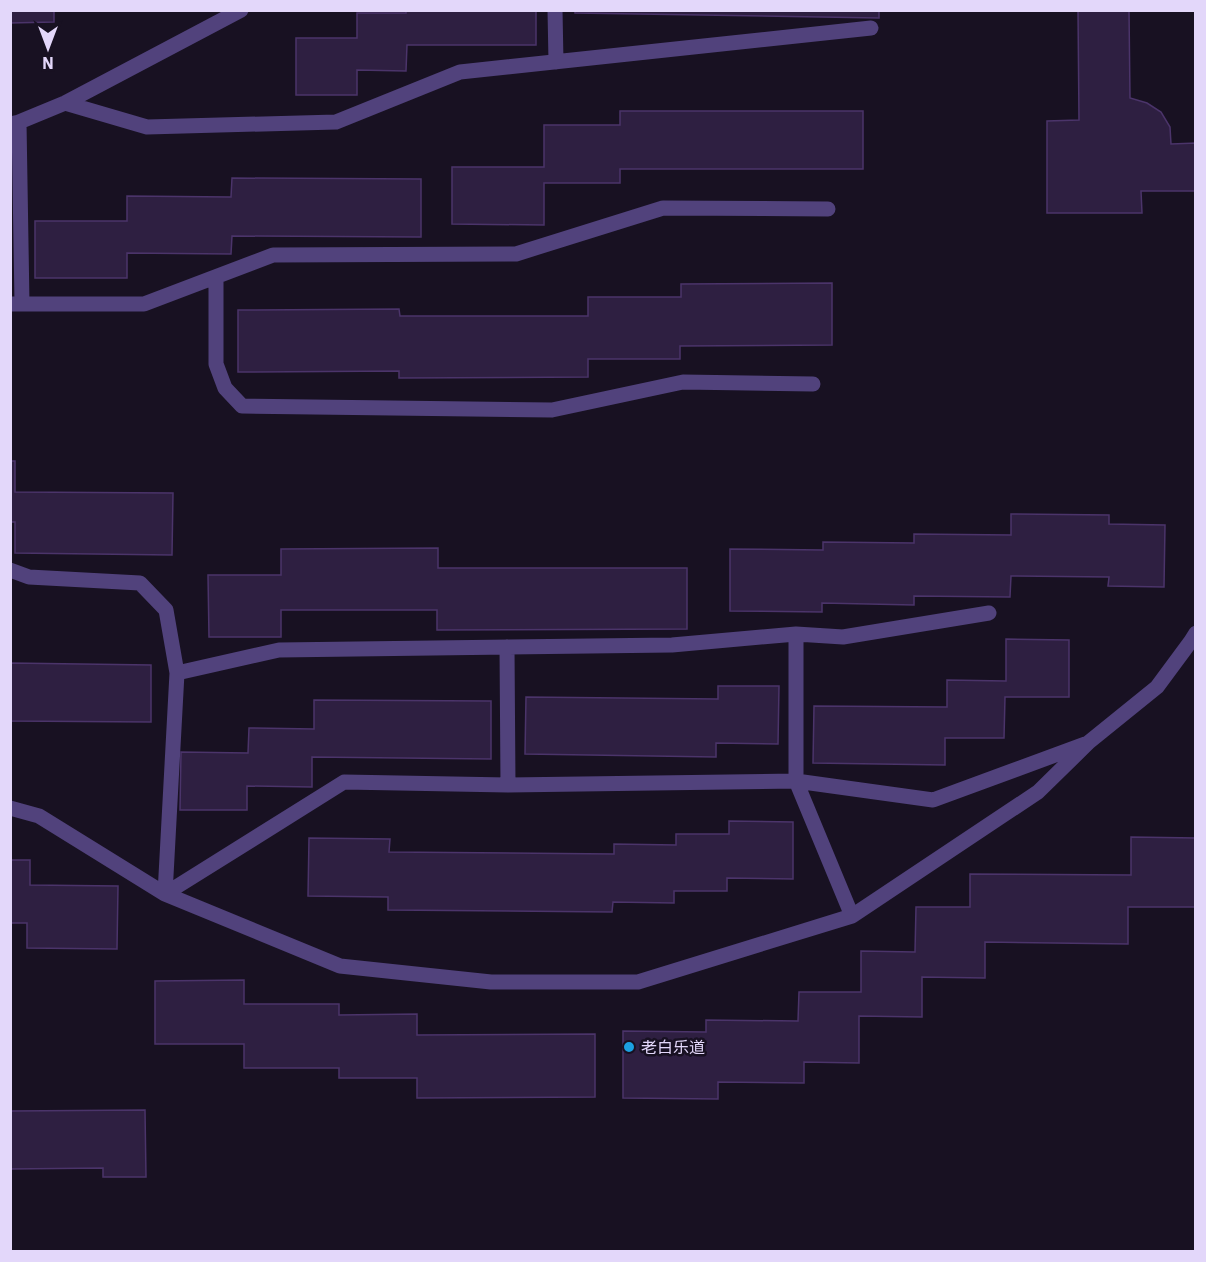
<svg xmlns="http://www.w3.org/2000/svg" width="1206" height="1262" viewBox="0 0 1206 1262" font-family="'IBM Plex Sans','Noto Sans SC',sans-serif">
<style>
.building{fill:#2e1f41;stroke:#4b346a;stroke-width:1.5}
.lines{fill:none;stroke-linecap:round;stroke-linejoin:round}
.minor{stroke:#51427c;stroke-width:15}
.poi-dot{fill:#1ca0e1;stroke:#181122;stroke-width:2}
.labels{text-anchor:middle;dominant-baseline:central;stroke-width:5;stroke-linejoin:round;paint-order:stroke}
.poi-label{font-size:16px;fill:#e3d7fa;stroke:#181122;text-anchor:start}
</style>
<rect width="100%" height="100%" fill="#181122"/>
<path class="building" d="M10,10H54V22L10,23Z
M406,10H536V45H407L406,71L357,70V95H296V38H357V13H406Z
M575,10H879V18L575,13Z
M1078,10H1129L1130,98L1147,103L1161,112L1170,127L1171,144L1196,143V191H1141L1142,213H1047V121L1079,120Z
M620,111H863V169H620V183H544V225L452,224V167H544V125H620Z
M232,178L421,179V237L232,236L231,254L127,253V278H35V221H127V196L231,197Z
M832,283V345L680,346V359H588V377L399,378V371L238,372V310L399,309L400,316H588V297H681V284Z
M10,461H15V492L173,493L172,555L15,553V522H10Z
M1011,514L1109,515V524L1165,525L1164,587L1108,586L1109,577L1011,576L1010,597L914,596V605L822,603V612L730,611V549L823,550V542L914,543V534L1011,535Z
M438,548V568H687V629L437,630V610H281V637H209L208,575H281V549Z
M1006,639L1069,640V697H1005L1004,738H945V765L813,763L814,706L947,707V680L1006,681Z
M10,663L151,665V722L10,721Z
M718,686H779L778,744L716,743V757L525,754L526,697L718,699Z
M314,700L491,701V759L312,757V787L247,786V810H180L181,752L248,753L249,728L314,729Z
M729,821L793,822V879L727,878V891H674V903L613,902L612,912L388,910V897L308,896L309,838L390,839L389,852L614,854V844L676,845V834H729Z
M1131,837L1196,838V907H1128V944L985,942V978L922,977V1017L859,1016V1063L804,1062V1083L718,1082V1099L623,1098V1031L706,1032V1020L798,1021L799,992H861V951L915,952L916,907H970V874L1131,875Z
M10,860H30V885L118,886L117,949L27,948V923H10Z
M244,980V1004H339V1015L417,1014V1035L595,1034V1097L417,1098V1078H339V1068H244V1044H155V981Z
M145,1110L146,1177H103V1168L10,1169V1111Z"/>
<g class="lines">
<path class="minor" d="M555,10L556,62
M65,103L147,127L336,122L460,72L871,28
M19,122L22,304
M10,124L19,122L65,103L241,10
M216,277V364L225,388L242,406L552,410L683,382L813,384
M10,304H144L273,255L516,254L663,208L828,209
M10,570L29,577L140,583L166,610L177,673L165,894
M796,634V781L852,916
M507,647L508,785
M177,673L279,650L672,645L796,634L843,637L989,613
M10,808L39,816L165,894L340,966L491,982H638L852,916L1038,792L1089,742L1157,687L1191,641L1196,633
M165,894L344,782L508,785L796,781L933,800L1085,744"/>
</g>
<circle class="poi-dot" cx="629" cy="1047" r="6"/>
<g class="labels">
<g class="poi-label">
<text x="641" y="1047">老白乐道</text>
</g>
</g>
<rect width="1206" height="1262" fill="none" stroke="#e3d7fa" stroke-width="24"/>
<g transform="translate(48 48) rotate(180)" stroke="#181122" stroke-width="4.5" paint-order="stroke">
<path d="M0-4.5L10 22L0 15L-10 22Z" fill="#e3d7fa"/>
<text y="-9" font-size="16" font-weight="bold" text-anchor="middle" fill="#e3d7fa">N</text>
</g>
</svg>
